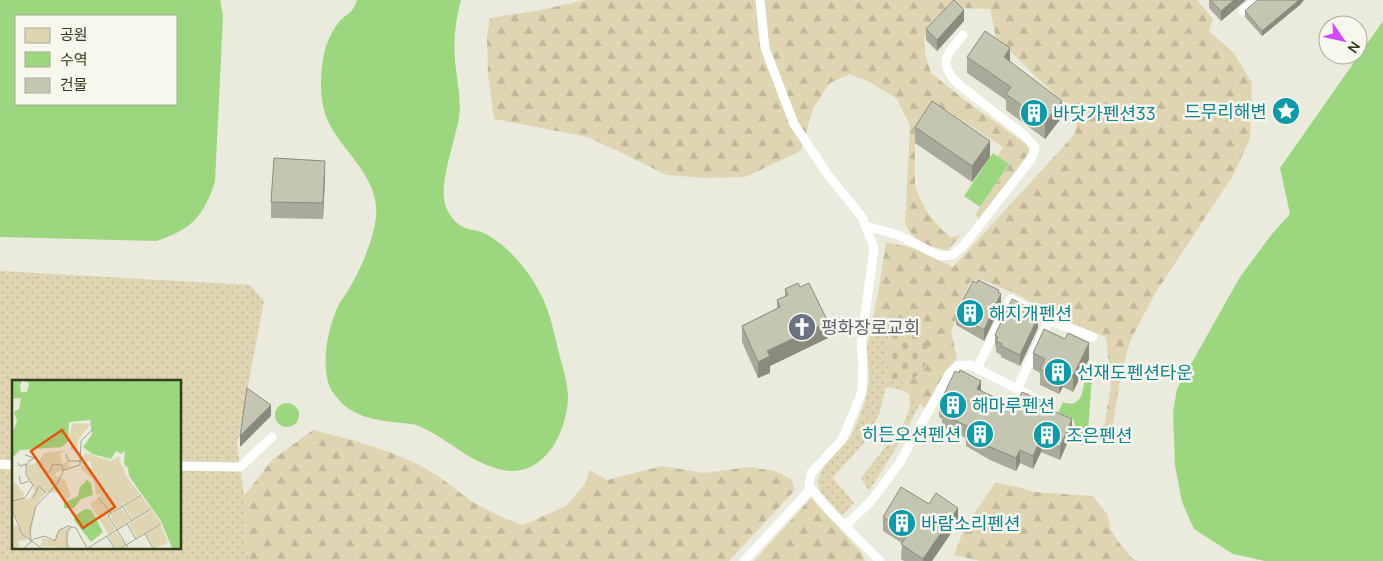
<svg xmlns="http://www.w3.org/2000/svg" width="1383" height="561" viewBox="0 0 1383 561" font-family="Manrope,'Noto Sans KR',sans-serif">
<style>
.green{fill:url(#green-dots);fill-rule:evenodd}
.forest{fill:url(#forest-firs)}
.cemetery{fill:url(#cemetery-stones)}
.water{fill:#9cd77f;fill-rule:evenodd}
.lines{fill:none;stroke-linecap:round;stroke-linejoin:round}
.lane{stroke:#fff;stroke-width:9}
.wall{fill:#a9aa99}
.shaded-wall{fill:#8a8b7d}
.building{fill:#c5c6b2;stroke:#8a8b7d}
.labels{text-anchor:middle;dominant-baseline:central;stroke-width:5;stroke-linejoin:round;paint-order:stroke}
.culture-label{font-size:18px;fill:#0d838f;stroke:#f7f7ee;text-anchor:start}
.worship-label{font-size:18px;fill:#5b616d;stroke:#f7f7ee;text-anchor:start}
.inset-road{fill:none;stroke:#a2a590;stroke-width:1}
.view{fill:#df580d;fill-opacity:0.15;stroke:#df580d;stroke-width:2.5}
.inset-edge{fill:none;stroke:#353c1d;stroke-width:2.5}
</style>
<defs>
<pattern id="green-dots" width="8" height="8" patternUnits="userSpaceOnUse" patternTransform="scale(1.25)"><rect width="8" height="8" fill="#dfd5b3"/><path d="M2 2h.1M6 6h.1" fill="none" stroke="#c0b89a" stroke-width="1.8" stroke-linecap="round"/></pattern>
<pattern id="forest-firs" width="22" height="20" patternUnits="userSpaceOnUse" patternTransform="scale(1.25)"><rect width="22" height="20" fill="#dfd5b3"/><path d="M5 1l3.5 6h-7zM16 11l3.5 6h-7z" fill="#c0b89a"/></pattern>
<pattern id="cemetery-stones" width="16" height="16" patternUnits="userSpaceOnUse" patternTransform="scale(1.25)"><rect width="16" height="16" fill="#dfd5b3"/><path d="M2 7V4a2 2 0 0 1 4 0v3zM10 15v-3a2 2 0 0 1 4 0v3z" fill="#c0b89a"/></pattern>
</defs>
<rect width="100%" height="100%" fill="#eaebdd"/>
<path class="green" d="M0,271L250,285L264,301L237,444L244,496L246,542L250,561H0ZM14,381H180V547H14Z
M888,333L887,379L905,383V391L886,387C882,403 879,418 871,432C862,449 844,462 833,478L854,503L842,516L820,491L817,481L824,466L851,436L865,402L869,382L867,348L869,337Z
M909,394L920,403L906,432L869,491L861,478L903,425L910,408Z"/>
<path class="forest" d="M585,0H1197L1213,19L1209,31L1234,53L1252,83L1250,139L1232,177L1156,292L1130,341L1121,375L1112,429L1103,433L1111,386L1106,337L1078,326L1045,310L1014,293L980,279L970,282L951,332L957,358L926,409L905,391V383L912,379L896,329L888,333L869,337L879,288L886,242L917,249L953,267L1074,135L1079,115L1038,79L996,37L990,9L955,8L924,37L925,54L931,73L966,101L1026,144L1030,151L980,221L975,215L1009,164L998,156L1003,147L948,111L932,118L915,143V187L927,212L941,229L950,237L961,235L948,250C927,247 915,242 905,224L910,125L897,99L870,82L850,74L830,83L813,108L801,151L745,177L706,178L667,175L588,137L494,119L488,73L487,37L490,18L541,10Z
M313,430C356,441 399,451 438,476C449,484 460,493 471,501C488,511 505,519 523,525L566,506L586,483L589,470L607,480L662,466L704,473L749,467L775,471L791,479L795,490L729,561H250L246,542L244,496L272,460Z
M995,483L1019,487L1033,492L1093,496L1107,514L1111,530L1119,543L1132,558L1138,561H980L954,555L964,529Z
M811,498L862,553L865,561H754Z"/>
<path class="cemetery" d="M896,329C902,330 911,330 916,333C937,344 927,377 906,382C901,384 893,381 887,379L888,333Z"/>
<path class="water" d="M0,0H220L223,16L215,182C203,217 191,230 156,241L0,237ZM176,16V104H16V16Z
M357,0H461C456,19 453,39 455,59C456,79 462,98 459,118C455,139 441,180 444,199C445,210 454,223 463,227C469,230 475,230 481,232C488,234 495,240 501,244C519,259 534,279 544,301C552,319 555,338 560,357C564,371 568,384 568,398C567,429 548,471 512,471C499,471 483,464 472,458C453,447 437,433 416,425C408,423 400,423 392,422C373,420 352,415 339,400C335,395 331,391 329,385C321,361 328,327 339,304C342,299 346,294 349,289C361,268 373,242 376,217C380,176 342,153 327,119C319,99 320,75 324,54C326,43 332,31 339,22C349,11 351,16 357,0Z
M1383,21V561H1265L1233,554L1194,529L1182,502L1175,466L1173,412L1177,389L1240,277L1272,234L1290,214L1280,168Z
M993,153L1009,164L980,207L964,196Z
M1085,377H1092L1087,445L1071,443C1077,435 1077,429 1073,419L1058,413L1063,402C1082,409 1083,391 1085,377Z
M275 415a12 12 0 1 1 24 0a12 12 0 1 1-24 0Z"/>
<g class="lines">
<path class="lane" d="M760,0L765,48L794,124L828,175L862,217L874,248L861,345L863,363L862,392L842,440L811,473L809,486L828,509L880,561
M1243,11L1255,0
M866,226L898,235L940,256L953,255L964,245L1032,158L1035,147L1024,135L957,83C937,61 947,55 963,35
M977,368L1011,299L1049,320L1093,337
M1017,389L1049,320
M0,464L14,465
M180,466L240,467L272,437
M845,526L871,501L899,464L949,374L957,366L970,365L1037,399
M744,561L811,489"/>
</g>
<path class="wall" d="M1209,0H1246L1221,21L1209,8Z
M1301,4L1262,36L1245,17V11Z
M964,21L937,51L926,40V29Z
M967,57L1010,61L1062,117L1045,139L1006,110V100L967,73Z
M915,127L990,157L972,182L915,143Z
M325,177L323,219L271,218V202Z
M785,289L828,338L770,366V373L758,378L742,342V326L777,309V300L785,296Z
M999,292L1001,305L984,341L956,325V314Z
M1030,313L1038,328L1020,366L1001,357V355L996,352V347L995,346V335Z
M1033,353L1089,359L1073,392L1063,387L1059,394L1040,385V373L1033,369Z
M981,391L1015,407L1048,408L1072,432L1060,460L1041,452L1033,469L1020,463L1016,471L990,460L966,446V438L942,427V419L939,417V405Z
M883,517L958,523L932,561H904L901,559L902,543L883,531Z"/>
<path class="shaded-wall" d="M1234,0H1246L1221,21V11Z
M1299,0H1304L1301,4L1262,36V31Z
M964,10V21L937,51V40Z
M1010,48V64L1004,57Z
M1062,101V117L1045,139V123Z
M990,141V157L972,182V166Z
M325,161V177L323,219V203Z
M999,290V298L1001,294V305L984,341V330Z
M1038,317V328L1020,366V355Z
M828,322V338L770,366V373L758,378V362L767,351Z
M1089,343V359L1073,392V376Z
M1063,371V387L1059,394V378Z
M981,381V393L977,389Z
M271,405V416L240,447V436Z
M1072,419V432L1060,460V447Z
M1041,439V452L1033,469V456Z
M1020,450V463L1016,471V458Z
M958,508V523L932,561H923V559Z"/>
<path class="building" d="M954,0L964,10L937,40L926,29Z
M1210,0H1234L1221,11Z
M1257,0H1299L1262,31L1245,11Z
M985,31L1010,48L1004,57L1062,101L1045,123L1006,94L1011,87L967,57Z
M932,101L990,141L972,166L915,127Z
M274,158L325,161L323,203L271,202Z
M978,280L999,290L998,292L1001,294L984,330L956,314L973,281L977,283Z
M798,283L800,287L809,283L828,322L767,351L770,356L758,362L742,326L780,307L777,300L788,295L785,289Z
M1012,299L1030,308L1028,312L1038,317L1020,355L1001,346L1002,344L996,341L998,337L995,335Z
M1044,329L1065,339L1068,333L1089,343L1073,376L1063,371L1059,378L1040,369L1045,359L1033,353Z
M960,370L981,381L977,389L1015,407L1022,392L1048,403L1046,408L1072,419L1060,447L1041,439L1033,456L1020,450L1016,458L990,447L966,434L969,427L942,414L945,408L939,405L955,371L959,373Z
M247,388L271,405L240,436Z
M901,487L929,504L936,493L958,508L923,559L901,544L909,533L883,517Z"/>
<defs>
<symbol id="sight-disc" viewBox="-11 -11 22 22"><circle r="9.5" fill="#0f9aa8" stroke="#f7f7ee"/><path d="M0-6L1.8-2.2L6-1.7L2.9 1.2L3.7 5.4L0 3.3L-3.7 5.4L-2.9 1.2L-6-1.7L-1.8-2.2Z" fill="#fff"/></symbol>
<symbol id="building-disc" viewBox="-11 -11 22 22"><circle r="9.5" fill="#0f9aa8" stroke="#f7f7ee"/><path d="M-4-6H4V6H1V3H-1V6H-4ZM-2.5-4.3h1.7v1.8h-1.7ZM.8-4.3h1.7v1.8H.8ZM-2.5-1h1.7V.8h-1.7ZM.8-1h1.7V.8H.8Z" fill="#fff"/></symbol>
<symbol id="church-disc" viewBox="-11 -11 22 22"><circle r="9.5" fill="#6b7280" stroke="#f7f7ee"/><path d="M-1.2-6h2.4v3.5h3.3v2.4h-3.3V6h-2.4V-.1h-3.3v-2.4h3.3Z" fill="#fff"/></symbol>
</defs>
<g fill-rule="evenodd">
<use href="#sight-disc" x="1270" y="95" width="32" height="32"/>
<use href="#building-disc" x="1018" y="97" width="32" height="32"/>
<use href="#building-disc" x="954" y="297" width="32" height="32"/>
<use href="#church-disc" x="786" y="311" width="32" height="32"/>
<use href="#building-disc" x="1042" y="356" width="32" height="32"/>
<use href="#building-disc" x="937" y="389" width="32" height="32"/>
<use href="#building-disc" x="964" y="418" width="32" height="32"/>
<use href="#building-disc" x="1031" y="419" width="32" height="32"/>
<use href="#building-disc" x="886" y="507" width="32" height="32"/>
</g>
<g class="labels">
<g class="culture-label">
<text x="1267" y="111" text-anchor="end">드무리해변</text>
<text x="1053" y="113">바닷가펜션33</text>
<text x="989" y="313">해지개펜션</text>
<text x="1077" y="372">선재도펜션타운</text>
<text x="972" y="405">해마루펜션</text>
<text x="961" y="434" text-anchor="end">히든오션펜션</text>
<text x="1066" y="435">조은펜션</text>
<text x="921" y="523">바람소리펜션</text>
</g>
<g class="worship-label">
<text x="821" y="327">평화장로교회</text>
</g>
</g>
<g transform="translate(12 380)">
<rect width="169" height="169" fill="#eaebdd"/>
<path d="M112,93L128,114L95,135L103,149L97,155L78,124L106,103ZM129,115L139,129L121,140L112,126ZM109,128L118,140L106,149L98,135ZM140,130L149,143L125,158L117,144ZM149,145L156,163L142,168L134,154ZM104,152L113,164L108,168H103L97,156Z" fill="#dfd5b3"/>
<path d="M61,43L79,44L66,60L65,74L58,68L60,64L56,57ZM54,70L48,74L50,83L59,81L56,83L57,87L44,93L43,96L53,100L59,116L54,120L46,113L34,112L24,125L18,159L11,155L0,127V103L3,102L12,113L11,119H17L23,111L15,95V86L26,82L32,73ZM73,73L99,81L108,76L107,80L113,92L106,103L90,116L84,114L81,99L69,89V85L80,88L78,81L69,84ZM0,145L6,146L15,160L6,161L7,168H0ZM58,147L55,163L59,168L28,166L31,158L42,160L47,150Z" fill="#dfd5b3"/>
<path d="M0,0H11L8,5L9,12H15L17,3L11,0H169V168H160L149,141L117,96L116,88L112,84L113,71L109,74L104,71L99,79L80,74L71,67L80,54L78,40L57,42L56,61L50,67L8,70L0,78V54L5,41L2,32L7,29L9,18L0,19ZM75,100L79,103L81,115L69,119L62,128H52V123L66,116L68,107ZM73,129L79,130L91,152L79,162L62,140L64,135Z" fill="#9cd77f"/>
<path class="inset-road" d="M54,74L56,81H69M13,75L23,78L17,81L14,87M37,93L41,84L50,85L51,91M7,96L9,104L17,101M86,117L99,133M21,118L27,106L34,113M0,121L13,118L21,105L14,95V84L8,86L6,83M110,126L120,141M0,129L10,154L29,168M115,144L124,159M133,154L141,168M95,156L139,129M19,161L18,149L24,126L45,104L52,90L68,85L69,61L82,48M12,168L22,159L33,156L43,161L47,150L56,146L64,148L75,168M55,168V152L59,147M76,168L95,156L102,168M109,168L149,144M116,168L96,135L129,115"/>
<path class="view" d="M50,50L103,127L71,148L19,71Z"/>
<rect width="169" height="169" class="inset-edge"/>
</g>
<rect x="15" y="15" width="162" height="90" fill="#f7f7ee" stroke="#a9ac9a"/>
<rect x="25" y="28" width="25" height="15" fill="#dfd5b3" stroke="#a9ac9a"/>
<text x="60" y="40" font-size="15" fill="#353c1d">공원</text>
<rect x="25" y="52" width="25" height="15" fill="#9cd77f" stroke="#a9ac9a"/>
<text x="60" y="65" font-size="15" fill="#353c1d">수역</text>
<rect x="25" y="78" width="25" height="15" fill="#c5c6b2" stroke="#a9ac9a"/>
<text x="60" y="90" font-size="15" fill="#353c1d">건물</text>
<g transform="translate(1343 40) rotate(124)"><circle r="24" fill="#f7f7ee" stroke="#a9ac9a"/>
<path d="M0-4L9 19L0 12L-9 19Z" fill="#d347ff"/>
<text y="-8" font-size="14" font-weight="bold" text-anchor="middle" fill="#353c1d">N</text>
</g>
</svg>
